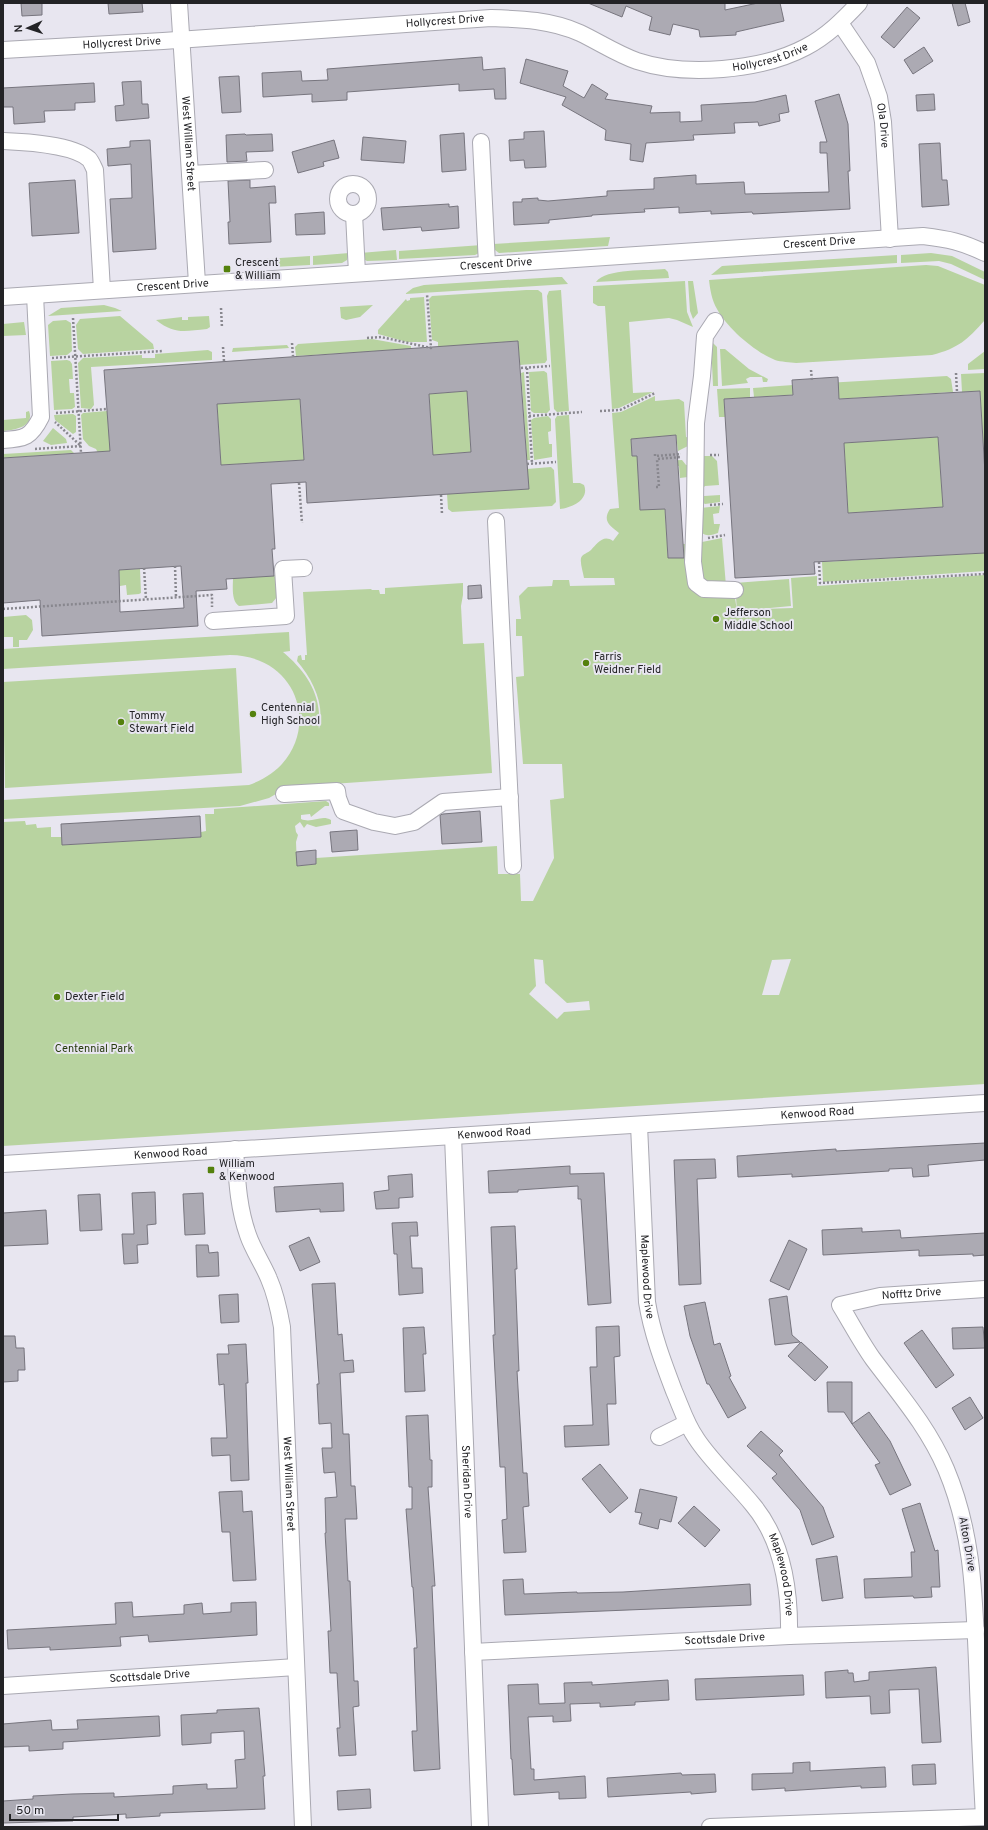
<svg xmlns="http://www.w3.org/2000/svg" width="988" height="1830" viewBox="0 0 988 1830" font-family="Overpass,sans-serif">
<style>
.green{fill:#b8d3a0;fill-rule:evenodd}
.building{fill:#acaab3;stroke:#77757e;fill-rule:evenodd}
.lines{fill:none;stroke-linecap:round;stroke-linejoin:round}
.minor-casing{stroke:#aaa9b2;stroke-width:18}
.path{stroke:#88878e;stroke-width:2.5;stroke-dasharray:2 2;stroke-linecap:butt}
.minor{stroke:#fff;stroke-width:16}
.poi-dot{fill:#54810d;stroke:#e8e6f0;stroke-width:1.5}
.labels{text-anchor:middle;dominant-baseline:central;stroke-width:4;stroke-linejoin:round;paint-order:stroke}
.street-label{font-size:11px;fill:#232326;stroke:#e8e6f0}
.poi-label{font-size:11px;fill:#232326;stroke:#e8e6f0;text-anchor:start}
.park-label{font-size:11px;fill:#273b0e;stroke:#e8e6f0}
</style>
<rect width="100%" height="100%" fill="#e8e6f0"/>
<path class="green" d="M610,237L608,246L499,253L495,250L493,244Z
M482,245L479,253L475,255L399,259V251Z
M396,250L397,260L367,261L363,259L360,253Z
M349,253L347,260L342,263L313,265V256Z
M931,253L952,256L985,272V280L951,264L939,261L901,263V255Z
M897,255V263L711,275L722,266Z
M310,256V265L273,267L265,264V259Z
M926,265L938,266L985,285V320C967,340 959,348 932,355L796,363C790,362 781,362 775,360C755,352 727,328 717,309C712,301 710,289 709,280Z
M665,269L668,272L669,278L596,282C606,268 648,271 665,269Z
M558,277H562L568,284L405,294L413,288L424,285Z
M685,281L687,312L693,327L677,320L669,318L629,322L633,393L653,392L619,408L612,409L605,306H598L593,303V286Z
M688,281H693L698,313L693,319L690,311Z
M526,290H538L542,293L547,360L545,363L520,365L518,341L438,347V342L432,340L429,299L432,296Z
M561,290L569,411L557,412L554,409L547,296L549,291Z
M424,297L427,342H407L378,334V330L406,299L407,301L410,300V298Z
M104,305L115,308L122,311L48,316L61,308Z
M373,305L360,317L346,320L341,318L340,307Z
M120,316L153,344L154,349L83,354L78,349L76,325L80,319Z
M209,316L210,327L207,329C185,331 175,335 156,320L182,317V320H188V317Z
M66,320L71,323L72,351L67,355L50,356L48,325L53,321Z
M24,322L26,335L3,336V324Z
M372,339L411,346V349L296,356L295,347L298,344Z
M711,341L717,347L718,386H713Z
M287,345L289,348L232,352L233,348Z
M720,349H725L749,369L768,379L767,382H763L762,377H750L746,379L748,383L722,386Z
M208,350L212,352V360L91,367L94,405L91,409L81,408L78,363L83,358L142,355V358H155V354Z
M985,351V369L968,370V364Z
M67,360L70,361L72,364L73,379H69L70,393H74L75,407L72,409L54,410L51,361Z
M544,371L547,373L550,410L547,413H534L531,411L529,372Z
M524,372L530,460H527L521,373Z
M985,373V473L980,391L962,392L961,374Z
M947,376L951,379L953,392L819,400L826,383Z
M793,385L804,394L754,397L753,388Z
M750,388V398L724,399L725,417H719L717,389Z
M467,391L471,452L433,455L429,394Z
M655,396V401L679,399L684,402L686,437L690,438V445L678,451L676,435L631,439L632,456L654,454L659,461L682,460L686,465H689L688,477L680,478L679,466L662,467L668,558H684L683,544H689C689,559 684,582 695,593L732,595L735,598L737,611L735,583L789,579L791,606L759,609L793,608L791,578L817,576V586L985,575V1084L3,1146V822L25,821L26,825L36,824L37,828L51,827V837H62V845L201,837V832L206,831L205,814H214V809L326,801L329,803V806H325L311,817L310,814L301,815V819C312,824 321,814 331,820V824L316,827L307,824L304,828L300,822L295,826L296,832L298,835L296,842L297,866L316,864V858L497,846L498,874H520L521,901H533L554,858L550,800L564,798L562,764H523L516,677L524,676L522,636H516V619H521L519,596L528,587L552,586L553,580H569L570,586L615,585L614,578H584C583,572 580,564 581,558C582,554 588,553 591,550C597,544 603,534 613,541L619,533C610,526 602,521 610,509L619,508L612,413L621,412ZM534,959L543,960L545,983L567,1003L589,1001L590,1010L564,1012L557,1019L529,994L536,986ZM791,959L779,995H762L772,960Z
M300,399L304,460L221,465L217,404Z
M29,411C35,427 14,430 3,431V420L26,418V412Z
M107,411L111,453H98L96,449L89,446L83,439L81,415L83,413Z
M73,414L76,416V432L73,434L55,420L54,415Z
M569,415L573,483H580L584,485C590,500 571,508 560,509L555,419L557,416Z
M548,416L551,419V431L548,432L549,444H552V457L534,460L531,420L534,418Z
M53,428L66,439L67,443L51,445L43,441Z
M938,437L943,507L848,513L844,443Z
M71,450L74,453L3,458V454Z
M703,456H712L717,461L719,485L705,486L703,488L704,496L720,495V502L705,504L702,502Z
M551,467L554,470L556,502L552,506L452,512L448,509L447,494L528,489L527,469Z
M720,506L719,513L713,514L714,524H720L718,533C712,535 706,537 701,532L700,508Z
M722,538L726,586L701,579L698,548L702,542Z
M985,553V571L823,582L822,562Z
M140,569L141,593L139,594L127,595L126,585L120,586L119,570Z
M276,575L277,597L272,603L239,606C231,601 233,586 233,578Z
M463,583V595L461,606L463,644L484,643L492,773L288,787L269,798L240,806L3,819V800L249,785C326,758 311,656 230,655L3,669V649L289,632L290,651L283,652C302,668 317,687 319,713C319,718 318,724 319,729C325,704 313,680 297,661L298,656L301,655L302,660H305V655H307L303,592L371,589L372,590H379L380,594H385V588Z
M26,615L32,620L33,630L27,640H19V647H13V637H3V617Z
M236,668L242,773L5,788L3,682Z"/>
<path class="building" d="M21,3H42V15L22,16Z
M108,3H142L143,12L109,14Z
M588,3H725V10L758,3H780L784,21L736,32V35L700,37L699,30L673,24L670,35L649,30L652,17L626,6L622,17Z
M952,3H965L970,22L958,26Z
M907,7L920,18L894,48L881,37Z
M924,47L933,61L913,74L904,60Z
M482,57L483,70L505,68L506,99H495L494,89L459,91V84L347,92V100L312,102V94L263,97L262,73L301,71L302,81L328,80L327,69Z
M526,59L568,71L563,86L584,98L592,84L608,94L605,99L652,106L650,113L680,112V122L702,121L701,105L755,102L786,95L789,112L779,114L780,121L759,126L758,122L734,123L735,133L693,135L694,140L646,143L643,162L630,160L631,144L605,140L606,130L562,105L566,97L520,83Z
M239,76L241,112L222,113L219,77Z
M141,81L142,104H148L149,118L116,121L115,106L124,105L122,82Z
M94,83L95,102L75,103V110L44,111L45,122L14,124L13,107H3V88Z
M839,94L848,124L850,171H848L850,209L753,214L752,212L711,214V211L679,213V207L644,209L645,212L592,215V216L549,220V223L514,225L513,202H522V199L538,198V200L548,201L607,196V191L654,189V178L696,175V184L744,182L745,194L829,192L827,153H820V142H827L815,101Z
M934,94L935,110L917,111L916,95Z
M544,131L546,167L525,168L524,160L510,161L509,140L524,139V132Z
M464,133L466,170L442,172L440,135Z
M245,134L246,135L272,134L273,151L246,152L247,161L227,162L226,135Z
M363,137L406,141L404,163L361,160Z
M150,140L156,249L113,252L110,199L132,198L131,164L108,166L107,149L130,147V141Z
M334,140L339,158L323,162L324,166L298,173L292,152Z
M940,143L942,180H947L949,205L922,207L919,144Z
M75,180L79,233L32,236L29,183Z
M250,180V188L275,186L276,203H269L271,242L229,244L228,222H230L228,181Z
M449,204V207L458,206L459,228L422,231L421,227L383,230L381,208Z
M324,212L325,234L296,235L295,214Z
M518,341L529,489L307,503L306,482L271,484L275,549H272L274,576L226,579L227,589L196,591L198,626L42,636L40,600L3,603V458L110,451L104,370ZM467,391L471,452L433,455L429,394ZM300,399L304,460L221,465L217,404ZM181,566L184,608L120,612L119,570Z
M838,377L839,399L980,391L985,473V553L814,562L815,574L735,578L724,399L793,395L792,380ZM938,437L943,507L848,513L844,443Z
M676,435L684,558H668L665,509L640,510L637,456H632L631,439Z
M481,585L482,598L468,599V586Z
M480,811L482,842L442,844L440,815L443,814Z
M200,816L201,837L62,845L61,824Z
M357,830L358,850L332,852L330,832Z
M316,850V864L297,866L296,852Z
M985,1143V1160L928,1165L929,1176L913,1177L912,1168L889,1169V1171L792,1177V1174L738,1177L737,1156L836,1149V1151Z
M715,1159L716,1178L697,1179L701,1284L679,1285L674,1160Z
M570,1166V1174L604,1173L611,1303L588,1305L581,1199H578V1186L518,1190V1192L489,1193L488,1171Z
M412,1174L413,1197L399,1198V1208L376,1209L374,1192L389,1190L388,1176Z
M343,1183L344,1211L320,1212V1209L276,1212L274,1187Z
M155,1192L156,1224L147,1225L148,1244L137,1245L138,1263L124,1264L122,1234H134L132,1193Z
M203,1193L205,1234L185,1235L183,1194Z
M100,1194L102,1230L80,1231L78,1195Z
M46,1210L48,1244L3,1246V1213Z
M417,1222L418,1236H410L412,1268H422L423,1293L399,1295L397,1254H394L392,1223Z
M515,1226L517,1269H515L519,1371H517L523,1473H527L529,1506L523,1507L526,1552L504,1553L502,1520L507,1519L505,1467H500L493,1335H495L491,1227Z
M862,1228V1232L900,1230L901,1238L985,1233V1255L973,1256V1254L919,1256V1250L823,1255L822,1230Z
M309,1237L320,1262L300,1271L289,1246Z
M789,1240L807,1249L789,1290L770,1281Z
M196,1245H208L209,1253L218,1252L219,1276L197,1277Z
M335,1283L338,1335L342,1334L344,1361L353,1360L354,1372L340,1373L343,1434H349L351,1486H355L357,1519H345L348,1581H350L354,1681H358L359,1706L353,1707L356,1755L339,1756L337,1728H340L337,1673H330L328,1631H331L325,1533H326L325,1498L337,1497L335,1472L324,1473L322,1448H332L331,1423L319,1424L317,1384H319L312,1284Z
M238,1294L239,1322L221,1323L219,1295Z
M787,1296L792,1335L800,1342L775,1345L769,1299Z
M705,1302L714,1345L720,1343L731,1376L729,1377L746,1408L728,1418L709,1384H707L690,1336L684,1306Z
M619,1326L620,1356L614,1357L616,1404H607L609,1445L565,1447L564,1426L593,1425L590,1367H597L596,1327Z
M424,1327L426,1354H423L425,1391L405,1392L403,1328Z
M983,1327L985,1348L953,1349L952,1328Z
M922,1330L954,1375L936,1388L904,1343Z
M3,1336H15L16,1348H24L25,1370H18V1381L3,1382Z
M801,1342L828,1367L815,1381L788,1356Z
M246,1344L248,1383H246L249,1480L231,1481L230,1455L212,1456L211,1438H227L224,1384L219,1385L217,1354H229L228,1345Z
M827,1382H852V1424L844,1412H828Z
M970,1397L983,1418L965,1430L952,1408Z
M869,1412L890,1441L911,1485L890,1495L875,1465L880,1463L852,1424Z
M428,1415L430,1460H432V1487H428L435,1586H432L440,1769L414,1771L412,1731H417L414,1648H417L413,1587H412L406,1509H412V1487H409L406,1416Z
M761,1431L783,1451L779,1455L823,1507L834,1537L812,1545L800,1510L772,1478L777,1474L747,1446Z
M600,1464L628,1498L610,1513L582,1479Z
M640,1489L677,1497L671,1522L660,1519L658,1529L639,1524L642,1513L635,1512Z
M242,1491L243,1512L252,1511L256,1580L233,1581L230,1532H222L219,1492Z
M920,1503L935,1551L938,1550L940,1587H931L932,1597L914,1598L913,1596L865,1598L864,1579L912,1577L911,1552H915L902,1509Z
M694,1506L720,1530L705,1547L678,1523Z
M837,1556L843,1598L822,1601L816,1559Z
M523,1579L524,1594L577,1592V1593L623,1592L750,1584L751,1605L505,1615L503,1580Z
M132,1602L133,1617L184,1614V1605L202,1603L203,1614L231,1612V1603L256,1602L257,1635L149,1642L148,1635L120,1637L121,1646L50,1650V1647L8,1649L7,1630L116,1624L115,1603Z
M936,1667L941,1742L922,1743L919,1689L889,1690L890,1713L871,1714L870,1696L826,1698L825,1672L848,1670V1673H853L854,1682L869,1680V1672Z
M803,1675L804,1695L696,1700L695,1679Z
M668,1680L669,1700L635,1702V1705L600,1707V1703L570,1704L571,1721L553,1722V1716L528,1717L531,1769H534V1780L585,1776L586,1798L559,1799V1792L514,1795L512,1759H511L508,1685L538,1684L539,1704L565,1703L564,1683L592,1682V1685Z
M259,1708L265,1776H263L265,1809L160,1813V1816L126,1818V1814L73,1817V1821L3,1823V1801L33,1799V1796L72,1794L114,1793V1797L173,1794V1786L207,1784V1789L237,1788L235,1760L245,1759L244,1731L211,1733V1743L182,1745L181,1715L217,1713V1710Z
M159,1716L160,1736L63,1742V1749L29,1751V1746L3,1747V1724L51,1720L52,1730L78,1729L77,1720Z
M810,1762V1771L885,1767L886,1787L861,1788V1786L785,1791V1788L752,1790V1774L793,1773V1763Z
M935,1764L936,1784L913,1785L912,1765Z
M681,1773L682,1775L715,1774L716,1792L691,1794V1792L608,1797L607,1778Z
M370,1789L371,1808L338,1810L337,1791Z"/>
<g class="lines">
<defs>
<g id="minor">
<path id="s1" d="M179,3L197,283"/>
<path id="s2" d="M840,23L867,63L879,97L883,122L890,239"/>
<path id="s3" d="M3,50L163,41L491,18C522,19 551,20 580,33C599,42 617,54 637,61C685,77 761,71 806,47C827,36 843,20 859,3"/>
<path d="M3,141C25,142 72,144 89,159C91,161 93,166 95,170L102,290"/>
<path d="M481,142L487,265"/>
<path d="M190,174L265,170"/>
<circle cx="353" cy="199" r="15"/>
<path d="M354,214L357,273"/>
<path id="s4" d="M3,297L923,236C949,239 962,242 985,253"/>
<path d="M715,321L705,336L702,376L696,423L695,506L693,562L696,583L704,589L735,590"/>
<path d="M3,440C25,439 31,437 41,417L35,295"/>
<path d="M496,521L513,866"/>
<path d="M213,621L286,616L283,569L304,568"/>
<path d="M284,794L337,791L338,798L343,811L374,822L395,826L414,822L443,802L510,797"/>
<path id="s5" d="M639,1125L647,1302C652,1333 663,1362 674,1391C681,1407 686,1424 696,1438C710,1460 736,1484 753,1505C783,1541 790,1590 789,1636"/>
<path id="s6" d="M453,1136L480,1827"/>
<path id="s7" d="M235,1149C237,1179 238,1207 248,1235C253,1250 263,1264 269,1279C276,1295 279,1310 282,1327L303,1827"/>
<path id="s8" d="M3,1164L985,1103"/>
<path d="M659,1437L687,1423"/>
<path id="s9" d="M473,1652L789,1636L976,1630"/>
<path id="s10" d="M3,1686L296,1667"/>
<path id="s11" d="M984,1817C981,1765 979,1714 977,1662C974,1595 973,1533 946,1469C928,1427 900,1395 873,1359C861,1342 851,1323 840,1305L880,1296L985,1289"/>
<path d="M710,1827L985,1817"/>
</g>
</defs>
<use href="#minor" class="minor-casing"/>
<path class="path" d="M221,308L222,328
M73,318L81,453
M367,338L381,337L431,348L427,294
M292,343L293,356
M223,347L224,361
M52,358L163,351
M521,368L550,366
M527,368L532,464
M811,370L812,381
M956,373L957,392
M600,411L620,410L655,393
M56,413L107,409
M529,416L582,412
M35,449L81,446L55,422
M655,454V456L681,454
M710,455H719
M527,464L556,462
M299,483L302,523
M656,487H659L657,459L681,457
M441,495L442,514
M710,505L723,504
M708,538L725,535
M819,562L820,583L985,574
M175,566L176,597
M144,568L146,599
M3,609L212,595V607"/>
<use href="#minor" class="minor"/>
</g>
<g class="poi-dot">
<rect x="223" y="265" width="8" height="8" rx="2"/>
<circle cx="716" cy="619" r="4"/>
<circle cx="586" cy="663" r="4"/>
<circle cx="253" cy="714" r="4"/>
<circle cx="121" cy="722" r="4"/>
<circle cx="57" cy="997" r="4"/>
<rect x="207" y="1166" width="8" height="8" rx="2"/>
</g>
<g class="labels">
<g class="street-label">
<text stroke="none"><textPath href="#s3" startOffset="443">Hollycrest Drive</textPath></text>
<text stroke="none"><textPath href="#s3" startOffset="119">Hollycrest Drive</textPath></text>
<text stroke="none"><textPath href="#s3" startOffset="779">Hollycrest Drive</textPath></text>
<text stroke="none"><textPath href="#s2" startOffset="113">Ola Drive</textPath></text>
<text stroke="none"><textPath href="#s1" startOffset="141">West William Street</textPath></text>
<text stroke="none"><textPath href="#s4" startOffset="818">Crescent Drive</textPath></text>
<text stroke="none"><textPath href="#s4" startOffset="494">Crescent Drive</textPath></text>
<text stroke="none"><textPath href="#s4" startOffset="170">Crescent Drive</textPath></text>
<text stroke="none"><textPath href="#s8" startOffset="816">Kenwood Road</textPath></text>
<text stroke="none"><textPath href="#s8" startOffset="492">Kenwood Road</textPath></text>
<text stroke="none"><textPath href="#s8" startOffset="168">Kenwood Road</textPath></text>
<text stroke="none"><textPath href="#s5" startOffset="152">Maplewood Drive</textPath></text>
<text stroke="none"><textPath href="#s11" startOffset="620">Nofftz Drive</textPath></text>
<text stroke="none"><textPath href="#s6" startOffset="346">Sheridan Drive</textPath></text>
<text stroke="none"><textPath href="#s7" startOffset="343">West William Street</textPath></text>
<text transform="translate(967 1544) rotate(80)">Alton Drive</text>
<text stroke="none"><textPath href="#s5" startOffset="487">Maplewood Drive</textPath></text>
<text stroke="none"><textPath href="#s9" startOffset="252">Scottsdale Drive</textPath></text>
<text stroke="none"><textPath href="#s10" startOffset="147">Scottsdale Drive</textPath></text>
</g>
<g class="poi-label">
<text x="235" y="263">Crescent<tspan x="235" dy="13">&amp; William</tspan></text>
<text x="724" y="613">Jefferson<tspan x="724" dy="13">Middle School</tspan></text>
<text x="594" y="657">Farris<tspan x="594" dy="13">Weidner Field</tspan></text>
<text x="261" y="708">Centennial<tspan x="261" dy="13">High School</tspan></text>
<text x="129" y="716">Tommy<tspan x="129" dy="13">Stewart Field</tspan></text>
<text x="65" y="997">Dexter Field</text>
<text x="219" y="1164">William<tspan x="219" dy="13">&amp; Kenwood</tspan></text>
</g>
<g class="park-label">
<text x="94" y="1049">Centennial Park</text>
</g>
</g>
<rect width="988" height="1830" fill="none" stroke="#232326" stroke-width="8"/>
<g transform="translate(28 28) rotate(267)" stroke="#e8e6f0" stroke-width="3" paint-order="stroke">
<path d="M0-3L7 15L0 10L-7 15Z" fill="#232326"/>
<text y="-6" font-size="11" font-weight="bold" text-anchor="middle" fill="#232326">N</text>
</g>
<path d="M10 1814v6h108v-6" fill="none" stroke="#232326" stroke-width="2"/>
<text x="16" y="1814" font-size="12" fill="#232326" stroke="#e8e6f0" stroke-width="3" paint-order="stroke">50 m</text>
</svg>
